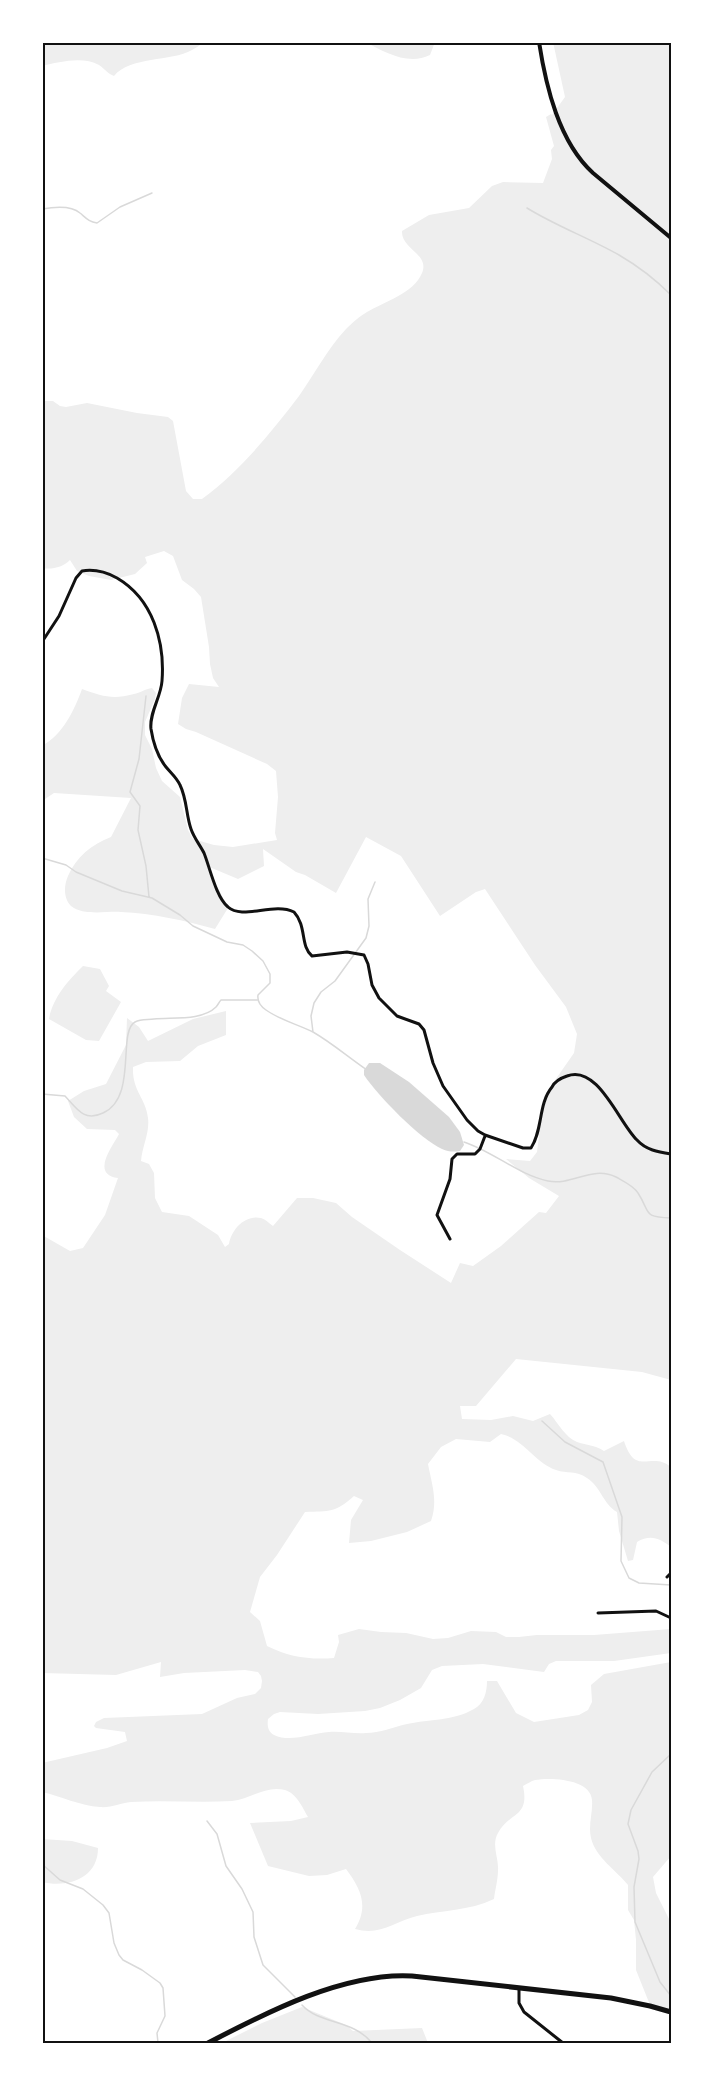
<svg xmlns="http://www.w3.org/2000/svg" width="713" height="2085" viewBox="0 0 713 2085" font-family="'Varela Round',sans-serif">
<style>
.green{fill:#eee}
.water{fill:#d9d9d9}
.lines{fill:none;stroke-linecap:round;stroke-linejoin:round}
.stream{stroke:#d9d9d9;stroke-width:1.5}
.minor{stroke:#111;stroke-width:3}
.tertiary{stroke:#111;stroke-width:4}
.primary{stroke:#111;stroke-width:5}
.neatline{fill:none;stroke:#111;stroke-width:2}
</style>
<rect width="100%" height="100%" fill="#fff"/>
<path class="green" d="M42,42H204C200,45 196,48 192,50C171,62 130,56 114,76C108,74 105,69 99,65C83,56 59,62 42,66Z
M365,42H435L430,55C408,66 385,52 365,42Z
M553,42H671V1380L642,1372L516,1359L476,1406H460L462,1419L491,1420L513,1416L533,1421L550,1414C559,1424 565,1437 577,1442C588,1446 593,1444 604,1451L624,1441C636,1478 651,1450 671,1467V1547C660,1538 650,1534 637,1542L633,1560L628,1561L619,1531L617,1512C603,1504 601,1487 587,1478C576,1470 567,1474 556,1470C535,1463 524,1439 501,1434L490,1442L456,1439L441,1447L428,1464C432,1485 438,1501 431,1521L407,1532L371,1541L349,1543L351,1520L363,1500L354,1496C335,1513 330,1511 305,1512L277,1555L260,1577L250,1612L260,1621L267,1646C289,1657 310,1660 334,1658L339,1642L338,1635L359,1629L381,1632L406,1633L433,1639L448,1638L471,1631L496,1632L506,1637H519L537,1635H594L671,1629V1653L614,1661H556L549,1664L544,1672L483,1664L442,1666L432,1670L421,1688L400,1700L380,1708L365,1711L318,1714L280,1712L274,1714L268,1719C267,1726 268,1732 274,1735C291,1743 312,1733 329,1732C341,1731 354,1734 366,1733C380,1733 393,1727 407,1724C430,1719 453,1721 474,1709C484,1704 487,1692 487,1681H497L516,1713L534,1722L579,1715L588,1710L592,1702L591,1685L604,1674L671,1662V1856L653,1877L656,1893L671,1923V2012L650,2005L636,1970V1940L634,1920L628,1910V1885C616,1870 596,1858 591,1838C588,1825 593,1813 592,1800C591,1779 551,1777 535,1780C531,1781 527,1784 523,1786C530,1818 509,1812 498,1833C491,1845 499,1858 498,1870C498,1880 495,1890 494,1899C469,1911 442,1910 417,1916C394,1922 380,1936 355,1929C369,1906 361,1889 346,1869L327,1875L309,1876L268,1866L250,1823L291,1821L308,1817C303,1808 296,1793 285,1790C266,1785 250,1799 232,1801C198,1803 165,1800 131,1802C120,1803 111,1808 100,1807C80,1806 61,1796 42,1792V1763L107,1748L127,1741L125,1732L96,1728L94,1726L96,1722L104,1718L202,1714L237,1698L255,1694L261,1688L262,1681L261,1676L258,1672L245,1670L184,1673L160,1677L161,1662L116,1675L42,1673V1235L70,1251L83,1248L105,1215L118,1178C90,1174 113,1146 119,1134L115,1130L87,1129L74,1117L68,1101L84,1091L106,1084L126,1045L127,1018L139,1027L148,1041L193,1019L226,1011V1035L198,1046L180,1061L146,1062L133,1067C132,1091 146,1098 148,1118C150,1132 142,1147 141,1161L149,1164L154,1173L155,1198L162,1212L189,1216L218,1235L225,1247L229,1244C231,1230 245,1214 261,1218C265,1219 269,1223 273,1226L297,1198H313L336,1203L352,1217L400,1250L451,1283L460,1263L473,1266L501,1246L539,1212L546,1213L559,1196L529,1178L506,1159L530,1161L537,1152L544,1096L574,1053L577,1034L566,1007L535,965L485,889L476,892L440,916L401,856L366,837L336,893L305,875L296,872L263,849L264,866L238,879L207,866L228,908L215,929C185,921 153,913 121,912C106,911 83,916 71,906C63,898 64,885 68,876C76,857 92,844 111,837L131,798L54,793L42,801V746C63,734 74,711 82,689C102,696 112,700 134,694C140,693 145,689 152,688L156,693L155,699L145,722V735L152,749L156,768L162,781L180,797L188,830L193,839L214,845L233,847L277,840L275,833L278,797L276,771L267,764L196,732L186,729L178,724L182,698L189,684L219,687L213,678L210,664L209,647L201,597L194,589L182,580L173,556L164,551L145,557L147,563L135,574L111,580L89,576L77,571L70,560C63,567 52,570 42,568V401H53L60,406L66,407L87,403L137,413L168,417L173,421L186,491L193,499H202C240,471 270,434 299,396C314,375 328,348 346,329C352,323 360,316 367,312C384,302 414,293 422,273C430,254 401,249 402,231L429,215L469,208L492,186L503,182L543,183L552,159L551,150L554,146L546,117L551,114L552,115L565,97Z
M83,966L100,969L109,986L106,991L121,1002L99,1041L86,1040L49,1019C53,997 68,981 83,966Z
M42,1839L72,1841L98,1848C98,1879 67,1888 42,1882Z
M302,2007L346,2025L353,2031L422,2028L428,2043H222L262,2023Z"/>
<path class="water" d="M369,1063H380L409,1082L449,1117L460,1132L464,1145L460,1151C453,1152 449,1152 442,1149C420,1139 378,1096 364,1075V1070Z"/>
<g class="lines">
<path class="stream" d="M527,208C556,226 589,238 619,255C638,266 655,279 671,295
M42,209C53,207 71,205 80,213C86,218 89,222 97,223L120,207L152,193
M146,696L139,759L130,792L140,806L138,830L146,866L149,897
M42,858L66,865L76,872L122,891L152,898L180,915L193,926L227,942L243,945L252,951L263,961L270,974V983L258,995C257,1002 260,1006 266,1010C280,1020 297,1024 313,1032C332,1043 348,1057 367,1070
M313,1032L311,1016L314,1003L321,992L335,981L366,938L369,926L368,899L375,882
M42,1094L65,1096C77,1109 84,1122 103,1113C138,1097 117,1032 135,1022C141,1019 148,1020 154,1019C172,1017 202,1021 216,1007C218,1005 219,1002 221,1000H257
M464,1142C492,1151 519,1175 548,1181C572,1186 592,1165 616,1177C623,1181 634,1186 638,1193C651,1213 642,1217 671,1218
M542,1421L565,1442L603,1462L622,1517L621,1561L629,1578L639,1583L671,1585
M671,1754L652,1772L631,1810L628,1824L638,1851L639,1859L634,1887L635,1922L660,1982L671,1996
M207,1821L217,1834L226,1866L242,1889L253,1912L254,1937L263,1965L295,1997
M42,1864L60,1880L83,1889L103,1905L109,1913L114,1943L119,1955L123,1960L142,1970L160,1983L163,1988L165,2016L157,2033L158,2043
M302,2005C320,2025 353,2019 372,2043"/>
<path class="minor" d="M42,642L59,616L76,578L82,571C94,569 106,572 117,578C153,599 165,642 162,681C161,697 149,713 151,729C153,742 158,757 166,767C171,773 177,778 180,785C187,799 186,815 191,829C194,838 200,845 204,853C210,868 216,897 228,907C242,920 274,902 294,912C307,926 300,946 312,956L347,952L364,955L368,964L372,985L379,998L397,1016L419,1024L424,1030L433,1063L443,1086L467,1120L478,1131L485,1135L523,1148H531C543,1130 538,1104 552,1087C555,1081 561,1078 567,1076C598,1064 619,1123 637,1140C646,1150 658,1152 671,1154
M450,1239L437,1215L450,1179L452,1159L457,1154H475L480,1149L485,1136
M667,1577L671,1573
M598,1613L656,1611L671,1618
M519,1989V2003L524,2012L563,2043"/>
<path class="tertiary" d="M539,42C546,87 559,142 593,173L671,238"/>
<path class="primary" d="M208,2043C267,2012 345,1972 412,1976L611,1998L650,2006L671,2012"/>
</g>
<rect width="713" height="2085" fill="none" stroke="#ffffff" stroke-width="87"/>
<rect x="44" y="44" width="626" height="1998" class="neatline"/>
</svg>
